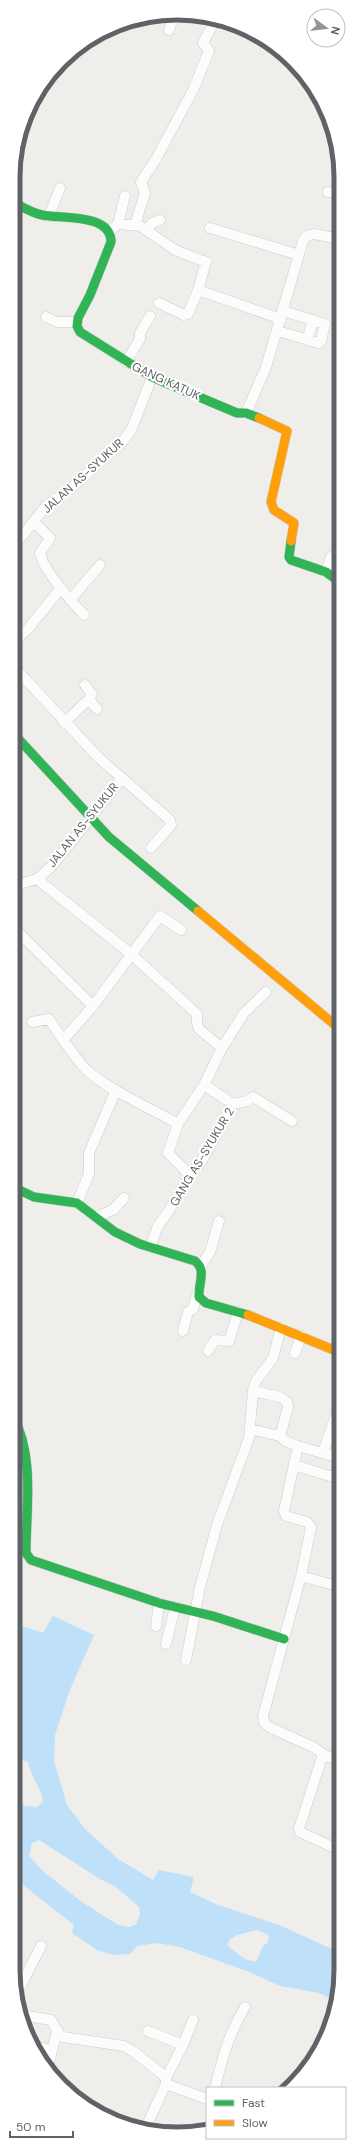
<svg xmlns="http://www.w3.org/2000/svg" width="354" height="2147" viewBox="0 0 354 2147" font-family="'DM Sans',sans-serif">
<style>
.water{fill:#bfe0f9;fill-rule:evenodd}
.lines{fill:none;stroke-linecap:round;stroke-linejoin:round}
.street-casing{stroke:#cbcccc;stroke-width:11}
.fast-casing{stroke:#cacacb;stroke-width:10}
.slow-casing{stroke:#cacacb;stroke-width:10}
.street{stroke:#fdfcfc;stroke-width:10}
.fast{stroke:#30b455;stroke-width:9}
.slow{stroke:#ff9f0a;stroke-width:9}
.labels{text-anchor:middle;dominant-baseline:central;stroke-width:4;stroke-linejoin:round;paint-order:stroke}
.street-label{font-size:12px;fill:#5f6368;stroke:#fff}
.rim{fill:none;stroke:#5f6368;stroke-width:5}
</style>
<rect width="100%" height="100%" fill="#efeeea"/>
<path class="water" d="M53,1616L94,1635L69,1692L55,1735L54,1761L67,1805L85,1829L118,1859L153,1880L159,1870L194,1877L190,1892L218,1905L279,1925L341,1953V1981L335,2001L319,1993L280,1986L252,1973L180,1947L157,1943L137,1946L130,1954L113,1955L97,1950L72,1933L74,1925L23,1885L13,1867V1796L25,1806L37,1807L43,1802C41,1786 31,1778 28,1762L13,1755V1646L23,1626L43,1633ZM39,1840L100,1879L115,1886L139,1907L140,1915L136,1924L130,1927L118,1925L82,1902L44,1872L29,1856L32,1843ZM257,1930L269,1935L268,1942L263,1946L256,1962L245,1959L228,1946L229,1940L237,1935Z"/>
<g class="lines">
<defs>
<path id="street" d="M169,30L174,15
M328,192L341,195
M49,216L60,188
M118,224L125,196
M135,225L145,193L141,182L156,159L193,90L209,51L203,43L215,20
M210,228L299,255
M147,230L152,223L160,220
M110,231L118,224L140,226L175,250L206,262L198,290L281,319
M159,303L184,315L188,314L198,290
M46,317L57,322H77
M278,331L318,343L321,341L325,324L283,311
M307,340L313,320
M126,362L140,339V333L150,316
M246,413L266,367L303,241L306,236L314,234L341,239
M34,522L50,538L40,553C43,570 72,602 84,615
M13,547L47,505L68,491L125,439L132,428L152,377
M326,572L331,557L335,554H341
M70,600L100,565
M13,642L27,630L61,588
M13,666L99,758L170,820L171,825L151,848
M85,685L92,694L89,699
M64,723L89,699L97,709
M37,879L131,954L197,1014V1023L199,1029L222,1048
M13,886L37,879L52,866L121,779
M13,927L93,1006L63,1040C71,1050 80,1065 90,1073C114,1093 151,1108 178,1124L168,1153L190,1175
M93,1006L160,916L181,930
M32,1022L49,1019L63,1040
M204,1085L222,1048L244,1013L266,992
M178,1124L204,1085L233,1104
M77,1203L89,1174V1153L116,1090
M96,1217L113,1210L124,1198
M150,1247L158,1226L168,1212L190,1175L201,1162L233,1104L247,1101L253,1097L292,1121
M201,1266L210,1252L219,1221
M183,1331L188,1312L193,1309L198,1292
M208,1351L215,1340L229,1341L238,1312
M295,1353L301,1336
M253,1391L280,1397L287,1402L288,1407L280,1436L285,1441L298,1446L284,1511L286,1516L307,1522L311,1527L301,1576L341,1587
M250,1429L280,1436
M323,1452L341,1401
M294,1465L333,1477L335,1475L339,1462L336,1457L298,1446
M13,1537L25,1534
M301,1576L263,1716L264,1722L269,1727L315,1748L323,1754
M156,1626L159,1603
M166,1644L175,1607
M186,1660L200,1587L217,1525L249,1438L253,1391L256,1381L273,1358L281,1328
M341,1759L329,1757L323,1754L299,1829L300,1832L341,1851
M17,1993L41,1946
M22,2015L51,2020L60,2035L63,2037L124,2046L134,2052L162,2074L166,2078V2084L145,2129
M148,2031L183,2045
M35,2046L52,2050
M48,2067L57,2031
M166,2078L183,2045L193,2020
M166,2084L207,2099
M215,2088C222,2059 229,2033 245,2007"/>
<path id="fast" d="M13,202C22,207 32,213 42,215C61,219 111,213 111,242L90,295L78,318L77,326L80,332L152,377L237,413H246L259,418
M291,541L289,557L291,560L326,572L341,583
M13,733L109,837L198,911
M13,1187L34,1197L77,1203L115,1232L140,1244L195,1261C207,1270 198,1284 199,1297L206,1303L248,1315
M13,1416C35,1457 26,1508 26,1553L31,1560L159,1603L213,1616L284,1639"/>
<path id="slow" d="M259,418L287,431L271,502L274,510L294,523L291,541
M198,911L341,1030
M248,1315L341,1353"/>
</defs>
<use href="#street" class="street-casing"/>
<use href="#fast" class="fast-casing"/>
<use href="#slow" class="slow-casing"/>
<use href="#street" class="street"/>
<use href="#fast" class="fast"/>
<use href="#slow" class="slow"/>
</g>
<g class="labels">
<g class="street-label">
<text transform="translate(166 381) rotate(25)">GANG KATUK</text>
<text transform="translate(83 476) rotate(-42)">JALAN AS-SYUKUR</text>
<text transform="translate(83 825) rotate(-51)">JALAN AS-SYUKUR</text>
<text transform="translate(202 1157) rotate(-59)">GANG AS-SYUKUR 2</text>
</g>
</g>
<path d="M0 0H354V2147H0ZM177 20H177A157 157 0 0 1 334 177V1970A157 157 0 0 1 177 2127H177A157 157 0 0 1 20 1970V177A157 157 0 0 1 177 20Z" fill="#fff" fill-rule="evenodd"/>
<path class="rim" d="M177 20H177A157 157 0 0 1 334 177V1970A157 157 0 0 1 177 2127H177A157 157 0 0 1 20 1970V177A157 157 0 0 1 177 20Z"/>
<rect x="206" y="2087" width="140" height="52" fill="#ffffff" stroke="#bfc1c3"/>
<rect x="214" y="2100" width="20" height="6" fill="#30b455" stroke="#bfc1c3"/>
<text x="242" y="2107" font-size="12" fill="#5f6368">Fast</text>
<rect x="214" y="2120" width="20" height="6" fill="#ff9f0a" stroke="#bfc1c3"/>
<text x="242" y="2127" font-size="12" fill="#5f6368">Slow</text>
<g transform="translate(326 28) rotate(105)"><circle r="19" fill="#ffffff" stroke="#bfc1c3"/>
<path d="M0-3L7 15L0 10L-7 15Z" fill="#919496"/>
<text y="-6" font-size="11" font-weight="bold" text-anchor="middle" fill="#5f6368">N</text>
</g>
<path d="M10 2131v6h63v-6" fill="none" stroke="#5f6368" stroke-width="2"/>
<text x="16" y="2131" font-size="12" fill="#5f6368" stroke="#ffffff" stroke-width="3" paint-order="stroke">50 m</text>
</svg>
